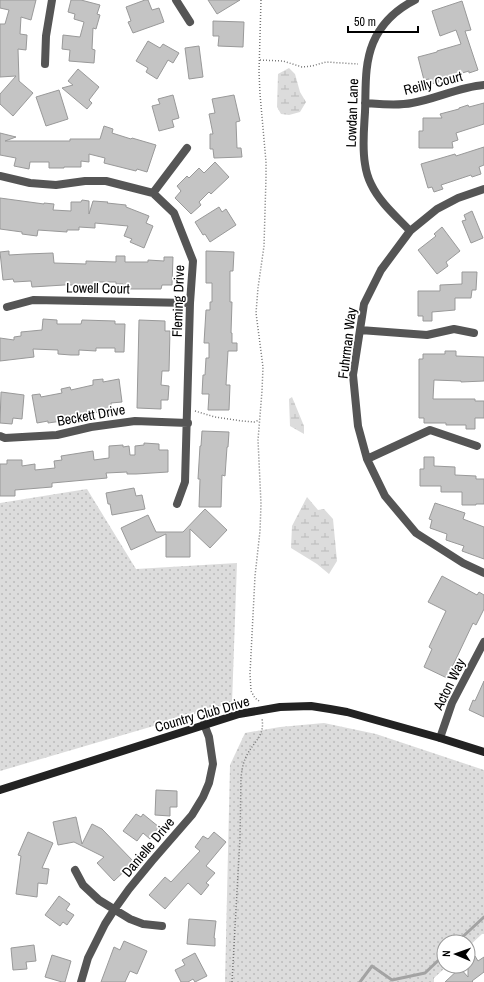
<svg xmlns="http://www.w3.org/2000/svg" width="484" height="982" viewBox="0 0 484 982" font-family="'Archivo Narrow',sans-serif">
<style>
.grass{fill:url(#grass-dots)}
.wetland{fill:url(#wetland-marsh)}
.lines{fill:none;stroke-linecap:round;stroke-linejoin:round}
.stream{stroke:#a3a3a3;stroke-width:3}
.building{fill:#c4c4c4;stroke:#999}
.path{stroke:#777;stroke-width:1.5;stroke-dasharray:1 2;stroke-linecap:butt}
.street{stroke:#555;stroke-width:8}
.secondary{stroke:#222;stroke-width:8}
.labels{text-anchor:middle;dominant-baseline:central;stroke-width:3.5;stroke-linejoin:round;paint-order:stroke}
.street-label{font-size:14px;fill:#000;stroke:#fff}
</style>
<defs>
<pattern id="grass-dots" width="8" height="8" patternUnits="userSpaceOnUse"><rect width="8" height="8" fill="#dcdcdc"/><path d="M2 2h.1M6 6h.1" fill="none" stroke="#bbb" stroke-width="1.8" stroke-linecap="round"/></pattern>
<pattern id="wetland-marsh" width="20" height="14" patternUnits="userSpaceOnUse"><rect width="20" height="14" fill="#dcdcdc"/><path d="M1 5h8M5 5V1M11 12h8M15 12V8" fill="none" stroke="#bbb"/></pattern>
</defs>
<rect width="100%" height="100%" fill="#fff"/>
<path class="grass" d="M87,489L136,569L237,563L232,703L0,771V503Z
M324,723L376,734L484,770V934H482L468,947V942H444V966H447L434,978V982H225L230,765L245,733L280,727Z"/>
<path class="wetland" d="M289,68L295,74L300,92L306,102L300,112L289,115L281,114L277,107L278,74Z
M292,397L304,426V434L290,426L289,399Z
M307,497L318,510L324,509L333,519L337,561L329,574L317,564L291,548L292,526Z"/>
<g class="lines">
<path class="stream" d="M457,942L484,917
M360,982L372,966L392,980L425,973L444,955"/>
</g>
<path class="building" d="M0,0H36L31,20L21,17L20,34L27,35L26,50L18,49L19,81L33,93L13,116L0,104V94L16,76L0,77V24H5L9,10L0,8Z
M71,0H81L100,5L97,14L100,15L96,29L93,28L92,49L95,50L94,63L69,61L70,50L62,49L63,35L80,37L84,22L74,19L75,14L68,12Z
M145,0H148L152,10L159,8L164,22L133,33L128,22L131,21L126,7Z
M208,0H240L217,14Z
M462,1L471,30L465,31L478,70L469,73V71L438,80L439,82L431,84L429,79L424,80L418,57L437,52V51L461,44L456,30L440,36L432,11Z
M213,21L244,22L243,47L218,46L219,36H213Z
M148,41L160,48L163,44L179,53L173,63L168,60L157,79L146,72L148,68L136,61Z
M199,46L203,77L189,79L185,48Z
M78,69L99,87L89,100L92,103L87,109L62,88L73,85L68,81Z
M59,90L68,119L46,126L36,97Z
M173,95L179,118L172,120L174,127L159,131L152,106L160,104L158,99Z
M234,95L240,121L236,122L237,148H241L242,157L214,158L213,149H210V134H213L209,114L215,113L212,99Z
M484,103V124L456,133L458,140L452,142L453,148H419V131H423V118H442L440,114L459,109V108L468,105L469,107Z
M104,126L113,129L112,133L131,139L132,138L156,145L147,172L137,169L136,171L104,163L105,158L89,154V162L81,161V167H64V168H49V162H30L29,169L14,166L16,158L0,155V133L16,137L5,141H70V139H100Z
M484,147V165L479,167L481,174L472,177L471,175L441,185L443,189L434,192L432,187L428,188L421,164L455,154L456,156Z
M215,162L229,177L211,194L209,192L199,202L201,205L191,214L175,198L181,191L177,186L187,176L189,178L199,168L204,173Z
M0,198L44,204V203L54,204L53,210L71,211V202H81L82,200L89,201V214L93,201L108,202L107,203L126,205V207L149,216L146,223L153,226L144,248L130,242L132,239L124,236L128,226L95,223V228L79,227V230H67V232L38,230L37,236L22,234V232L0,229Z
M219,207L222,212L226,209L236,225L210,242L205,234L203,235L195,222Z
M472,211L483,238L471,243L462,221L466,220L464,215Z
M442,227L460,251L446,262L448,266L437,274L418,250L436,236L434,234Z
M9,251V255L26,254L53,253L54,263L86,264V261L116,262V256H125V262H148V260L164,261V257H173L172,285H162L161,289H123V284H116V282H96V289L85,288L86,285H64L32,287L31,281L14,282L13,279L3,280L0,252Z
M206,251L234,252L233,271H230V302H232L231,333H232V343H237V351H228L226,385H230L229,410H208L209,394H202L203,375H205L206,358H209V343H204L206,310H210V302H212V283H206Z
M462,272H477L476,290H472L471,298H455V310L432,312V321H423V316H418V291H440V285L462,284Z
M43,319L57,320V324H81L82,320L115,321V324H125L124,352H115V348H96V351L79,350V355H71L58,354V350L33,349L34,357L0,361V338L14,340V337L21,336V332L42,330Z
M139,320L165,321V331H170L169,371H162L161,385L169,386L168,400H161V409L137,408Z
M445,351H456V356L484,357V381L461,382V381L434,380L433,399H475V401H484V418H475V429H466V425H446V423H424V418H419V359H423V354H445Z
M103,379V382L119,379L122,402L111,403L112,411L97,413V412L78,416V414L62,418V421L48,423V421L37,423L32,395L40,394L41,397L62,393L61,389L70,387L71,390L93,385V380Z
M1,392L24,395L22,419L13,418L12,424L0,423Z
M202,431L229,432L228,447H227L225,476L222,475L221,507H199L200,479H198L200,446H201Z
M144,443L159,444V450H168V472L136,474H127V472L106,473L107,478L52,483V487L15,490V496H0V464H7V460H22V466L35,464V470L55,468L54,461L62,460L61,456L93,451L94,460L109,458V446L123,445V447L129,446L130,455H135V446L144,445Z
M424,457H434V466L455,467V475L476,476V479H484V504H476V505H462V492H441V486H420V469H424Z
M134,488L136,496L142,495L145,509L112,515L110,504H108L106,493Z
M435,503L465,513L463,519L484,527V559L462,551L464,546L446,540L447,534L430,528L432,520L429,519Z
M205,509L227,530L210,548L190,529V557H166V534L131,550L121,528L148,515L156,532H183Z
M442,576L477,595L479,592L484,595V609L476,625L473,623L447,678L424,667L432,649L429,647L446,611L428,602Z
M484,681V717L469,710L473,700L475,701Z
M156,790L177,791V807H170V816L155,815Z
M136,814L141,817L143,814L159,827L150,839L143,833L137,841L123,831Z
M76,817L82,844L92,824L102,829L134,862L114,881L97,863L104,857L74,842L58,845L53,822Z
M28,832L53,843L42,868L49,869L47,884L38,883L37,897L16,894L21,856L18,855Z
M214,832L226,842L206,866L215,873L206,883L209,885L201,895L188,883L165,909L149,895L165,877L171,882L200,851L195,847L203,836L208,839Z
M59,896L70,904L66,910L74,915L67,925L63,922L60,926L45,915Z
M189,919L216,921L214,938H215V946L187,944Z
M124,941L147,951L137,974L130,971L125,982H101L114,947L120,950Z
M34,945L36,961L26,962L27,969L13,970L11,948Z
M195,953L207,976L195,982L193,979L188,982H181L175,970L185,965L182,960Z
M52,955L71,961L65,982H62L45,977Z
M475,956L478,961L484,957V972L472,981L473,982H445L460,968L468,977V960Z"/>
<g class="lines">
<path class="path" d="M260,60L283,61L302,67L312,66L326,62L358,64
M195,411L215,417L242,421L254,422L259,420
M259,701L255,698L251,691L250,674L255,576L260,531L261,504L258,440L262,391L263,367L256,313L258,288L264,246L266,177V162L260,94L259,72L261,0
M232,982L240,838L241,777C242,770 243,762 247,755C254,741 265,736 262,719"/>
<path class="street" d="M176,0L190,22
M45,64L46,36L52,0
M365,103C380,104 397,106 412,103C436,99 459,87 484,85
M0,176L30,183L56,185L85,181H106L153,193L174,213L193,261L190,303L185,482L177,504
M484,189L458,198L437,209L410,231L381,270L364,304L353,375L358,426L367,459L385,496L416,533L463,563L484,573
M153,193L187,148
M410,231C397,217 380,203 371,184C368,178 366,171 365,164C362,147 364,129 365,112C366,89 364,65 373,43C381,24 397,9 415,0
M7,307L33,300L190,303
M360,330L427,335L454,329L474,333
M0,436L5,438L57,435L91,427L135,421L188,423
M367,459L430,430L477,446
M440,738L452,703L484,642
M75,870L83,885L99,900L130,919L143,924L162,926
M81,982L88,958L105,924L114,910L129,889L152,861L192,815L203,797L209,783L213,764L209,737L204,724"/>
<path class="secondary" d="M0,790L239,714L280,707L311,706L330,709L347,712L440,738L484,752"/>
</g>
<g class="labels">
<g class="street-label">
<text transform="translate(433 83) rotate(-14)">Reilly Court</text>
<text transform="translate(352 113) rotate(-88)">Lowdan Lane</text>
<text transform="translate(98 288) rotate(1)">Lowell Court</text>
<text transform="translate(178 301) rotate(-88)">Fleming Drive</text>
<text transform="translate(347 343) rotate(-83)">Fuhrman Way</text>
<text transform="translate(91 415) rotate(-10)">Beckett Drive</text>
<text transform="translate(449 684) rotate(-64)">Acton Way</text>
<text transform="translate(202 714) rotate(-16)">Country Club Drive</text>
<text transform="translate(148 847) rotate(-50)">Danielle Drive</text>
</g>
</g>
<g transform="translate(456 954) rotate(272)"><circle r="19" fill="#ffffff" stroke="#999999"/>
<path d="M0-3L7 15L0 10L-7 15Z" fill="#000000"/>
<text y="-6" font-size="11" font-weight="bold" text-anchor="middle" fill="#000000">N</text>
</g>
<path d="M348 26v6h70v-6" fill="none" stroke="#000000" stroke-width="2"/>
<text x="354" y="26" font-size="12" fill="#000000" stroke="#ffffff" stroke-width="3" paint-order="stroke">50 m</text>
</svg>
